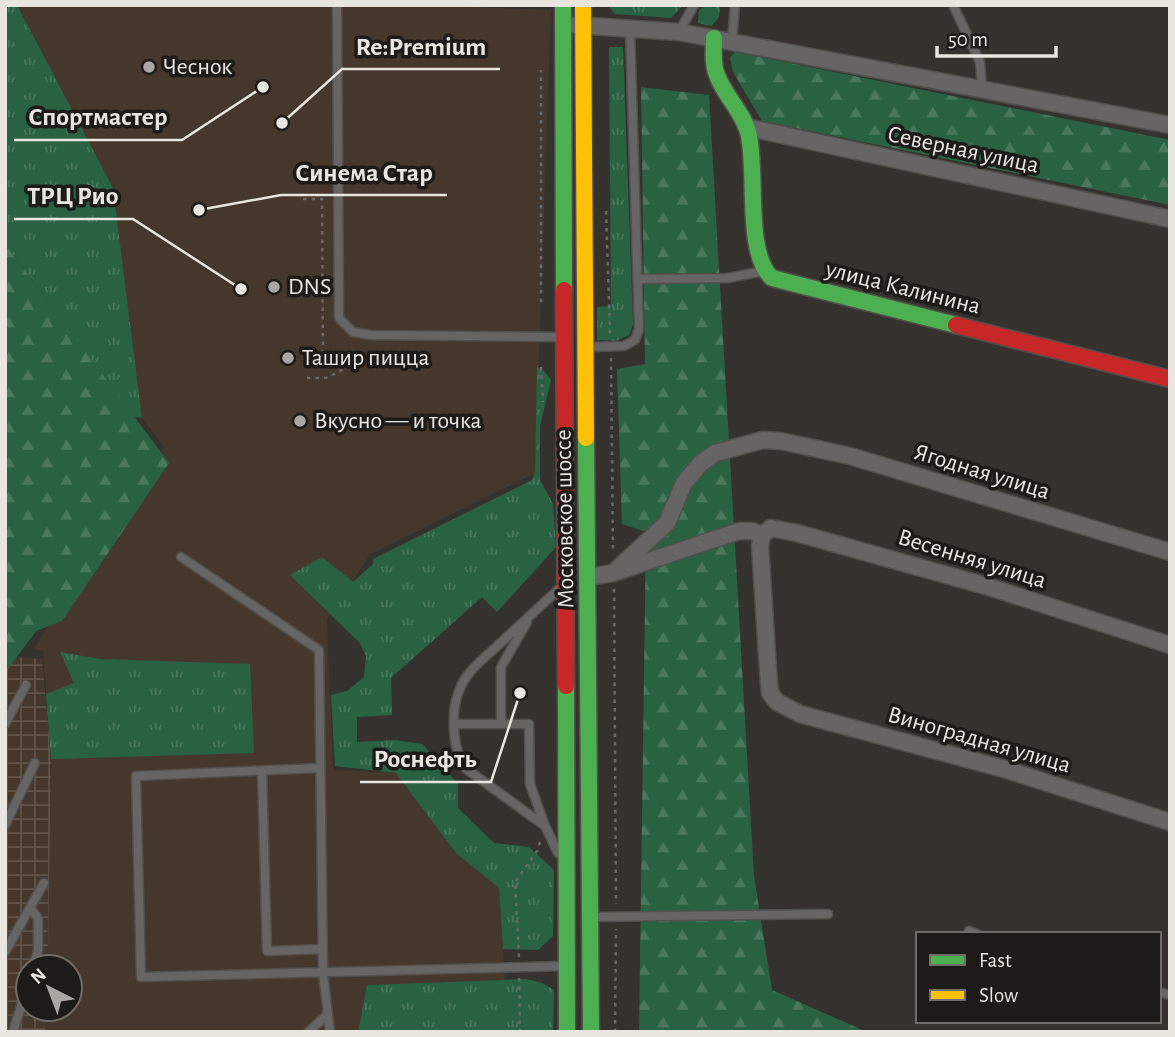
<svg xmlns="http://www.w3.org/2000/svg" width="1175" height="1037" viewBox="0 0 1175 1037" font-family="'Alegreya Sans',sans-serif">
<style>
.commercial{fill:#45372b}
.industrial{fill:url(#industrial-grid)}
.grass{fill:url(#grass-tufts)}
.forest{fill:url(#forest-firs)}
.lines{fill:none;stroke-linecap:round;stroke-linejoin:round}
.lane-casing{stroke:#514f4b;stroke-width:11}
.street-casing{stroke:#514f4b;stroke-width:19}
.fast-casing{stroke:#514f4b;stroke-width:19}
.slow-casing{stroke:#514f4b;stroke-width:19}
.jam-casing{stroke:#514f4b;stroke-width:19}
.path{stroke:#6b6968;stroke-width:2.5;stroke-dasharray:3.5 5;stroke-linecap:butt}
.lane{stroke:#666564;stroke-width:8}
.street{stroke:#666564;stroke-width:16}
.fast{stroke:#4caf50;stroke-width:16}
.slow{stroke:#ffc107;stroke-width:16}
.jam{stroke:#c62828;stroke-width:16}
.poi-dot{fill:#aaa7a2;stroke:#1d1b17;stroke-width:2.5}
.labels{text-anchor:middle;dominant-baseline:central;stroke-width:7;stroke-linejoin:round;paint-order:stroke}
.poi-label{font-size:24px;fill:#e9e6e0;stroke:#1d1b17;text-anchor:start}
.street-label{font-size:24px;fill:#e9e6e0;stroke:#1d1b17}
.leader{fill:none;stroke:#e9e6e0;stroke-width:2.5}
.callout-dot{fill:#e9e6e0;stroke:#1d1b17;stroke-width:2.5}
.callout-label{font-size:26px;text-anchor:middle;font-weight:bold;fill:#e9e6e0;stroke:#1d1b17;stroke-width:7;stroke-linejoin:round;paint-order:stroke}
</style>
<defs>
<pattern id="industrial-grid" width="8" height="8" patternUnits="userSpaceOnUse" patternTransform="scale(1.75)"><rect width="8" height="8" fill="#45372c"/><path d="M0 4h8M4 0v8" fill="none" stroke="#60544a"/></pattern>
<pattern id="grass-tufts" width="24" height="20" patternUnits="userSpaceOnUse" patternTransform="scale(1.75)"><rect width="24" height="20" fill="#296242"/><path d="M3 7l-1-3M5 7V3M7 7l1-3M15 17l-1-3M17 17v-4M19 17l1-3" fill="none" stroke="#48785d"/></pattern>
<pattern id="forest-firs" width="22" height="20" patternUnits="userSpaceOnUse" patternTransform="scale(1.75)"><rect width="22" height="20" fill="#296242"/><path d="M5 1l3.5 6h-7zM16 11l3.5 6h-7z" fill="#48785d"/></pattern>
</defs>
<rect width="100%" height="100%" fill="#35322e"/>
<path class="commercial" d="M17,5H413L551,10L535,473L370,555L327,619L333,770L396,773L456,853L499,888L505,980L367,985L358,1032H45V1009H70V967H46L51,759L43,651L34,648L164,447L142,418L113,188Z"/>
<path class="industrial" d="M12,657L42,659L51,759L48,945L47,967H28V1009H46L45,1032H5V669Z"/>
<path class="grass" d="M5,5H17L113,188L142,418L134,417L5,244Z
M607,5H683L671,18L615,14Z
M707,5H720L719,17L711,26L698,23L699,10Z
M609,47H623L633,324L629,335L616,341L597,340V307L611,306Z
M537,366L545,372L551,380L540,426V480L553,504L556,547L497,612L482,597L391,678L392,715L357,717V742L395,740L422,744L458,784V808L494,843L529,847L554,870L553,936L538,950L503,949L499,888L456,853L396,773L335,766L331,695L347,691L364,677L366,656L360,643L290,575L322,557L353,582L373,564V559L532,480L535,473Z
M60,652L100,659L250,664L254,753L51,759L46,694L74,683Z
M527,979L542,983L554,990L553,1032H358L367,985Z"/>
<path class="forest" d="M735,52L1170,140V205L762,121L733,72L730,58Z
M641,87L709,95L754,876L772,990L867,1032H639L646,532L622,524L617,369L645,364Z
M5,244L169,463L62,621L36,631L5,673Z"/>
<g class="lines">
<defs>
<path id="lane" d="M337,5L339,318L353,332L371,335L563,337
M953,5L980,62L982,88
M679,32L694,5
M732,41L735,5
M638,279L728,278L764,271
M588,347L624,346L635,340L639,329L630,29
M181,557L319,650L323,973L330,1032
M5,724L26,685
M455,724H529L530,784L545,826
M501,724V667L527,622
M320,768L136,776L141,977L564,966
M262,771L267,951L323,949
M5,825L35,763
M558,853L545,826L465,768C451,745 450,707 462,684C469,670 484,658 495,648C517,628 538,608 560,588
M30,908L38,918V951L33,967
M593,917L828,914
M969,931L977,934
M5,952L44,883
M1159,992L1170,995
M13,1032L28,984
M308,1032L328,1014"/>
<path id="street" d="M576,25L679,32L1170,125
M746,127L1170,219
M762,535L760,546L769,685L770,693L777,702L800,714L1004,769L1170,822
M762,535L771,528L797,533L986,586L1170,645
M613,573L667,523L684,483L700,464L715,453L763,440L781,441L850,456L1170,552
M589,577L613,573L739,531H752L762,535"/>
<path id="fast" d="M563,5L564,290
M714,38C714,50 712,64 717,75C724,95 743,112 748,132C758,169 744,253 772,278L956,325
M586,438L591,1032
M566,686L567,1032"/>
<path id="slow" d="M583,5L586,438"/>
<path id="jam" d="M564,290L566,686
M956,325L1170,379"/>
</defs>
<use href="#lane" class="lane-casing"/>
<use href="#street" class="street-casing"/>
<use href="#fast" class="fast-casing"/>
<use href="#slow" class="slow-casing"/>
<use href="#jam" class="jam-casing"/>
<path class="path" d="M303,199H322L323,358
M606,211L610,334
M541,302V70
M611,358L613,551
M541,367L543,402
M307,378H326L344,369L343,358
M614,589L616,904
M519,957L515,882L537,851L540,842
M519,978L520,1032
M615,1032L616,929"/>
<use href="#lane" class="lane"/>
<use href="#street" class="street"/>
<use href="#fast" class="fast"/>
<use href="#slow" class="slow"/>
<use href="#jam" class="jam"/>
</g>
<g class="poi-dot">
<circle cx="149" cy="67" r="7"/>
<circle cx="274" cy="287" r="7"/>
<circle cx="288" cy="358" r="7"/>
<circle cx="300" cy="421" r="7"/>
</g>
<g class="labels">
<g class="poi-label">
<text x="163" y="67">Чеснок</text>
<text x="288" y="287">DNS</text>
<text x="302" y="358">Ташир пицца</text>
<text x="314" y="421">Вкусно — и точка</text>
</g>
<g class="street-label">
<text transform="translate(963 150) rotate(12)">Северная улица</text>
<text transform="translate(903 288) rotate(14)">улица Калинина</text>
<text transform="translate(982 472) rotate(17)">Ягодная улица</text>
<text transform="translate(565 519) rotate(-91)">Московское шоссе</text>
<text transform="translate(972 559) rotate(17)">Весенняя улица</text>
<text transform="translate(979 740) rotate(16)">Виноградная улица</text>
</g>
</g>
<path class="leader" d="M282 123L342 69H500M263 87L182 140H14M199 210L281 195H447M241 289L133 219H14M520 693L491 782H360"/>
<g class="callout-dot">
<circle cx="282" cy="123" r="7"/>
<circle cx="263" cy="87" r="7"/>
<circle cx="199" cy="210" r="7"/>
<circle cx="241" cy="289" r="7"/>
<circle cx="520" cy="693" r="7"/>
</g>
<g class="callout-label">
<text x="421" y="55">Re:Premium</text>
<text x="98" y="125">Спортмастер</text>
<text x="364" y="181">Синема Стар</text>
<text x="73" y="204">ТРЦ Рио</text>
<text x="425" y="767">Роснефть</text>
</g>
<rect width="1175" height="1037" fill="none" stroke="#e9e6e0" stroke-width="14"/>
<rect x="916" y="932" width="245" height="91" fill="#1d1b17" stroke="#6f6c67" stroke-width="2"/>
<rect x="930" y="955" width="35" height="10" fill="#4caf50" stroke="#6f6c67" stroke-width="2"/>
<text x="979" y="967" font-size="21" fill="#e9e6e0">Fast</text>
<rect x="930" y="990" width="35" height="10" fill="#ffc107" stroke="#6f6c67" stroke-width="2"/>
<text x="979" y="1002" font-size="21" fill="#e9e6e0">Slow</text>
<g transform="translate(49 988) rotate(318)"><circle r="33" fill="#1d1b17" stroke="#6f6c67" stroke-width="2"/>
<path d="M0-5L12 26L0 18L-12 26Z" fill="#aaa7a2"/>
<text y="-10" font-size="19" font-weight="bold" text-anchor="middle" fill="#e9e6e0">N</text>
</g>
<path d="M937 46v10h119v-10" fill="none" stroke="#e9e6e0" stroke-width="3.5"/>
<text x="948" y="46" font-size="21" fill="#e9e6e0" stroke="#1d1b17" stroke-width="5" paint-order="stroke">50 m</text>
</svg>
